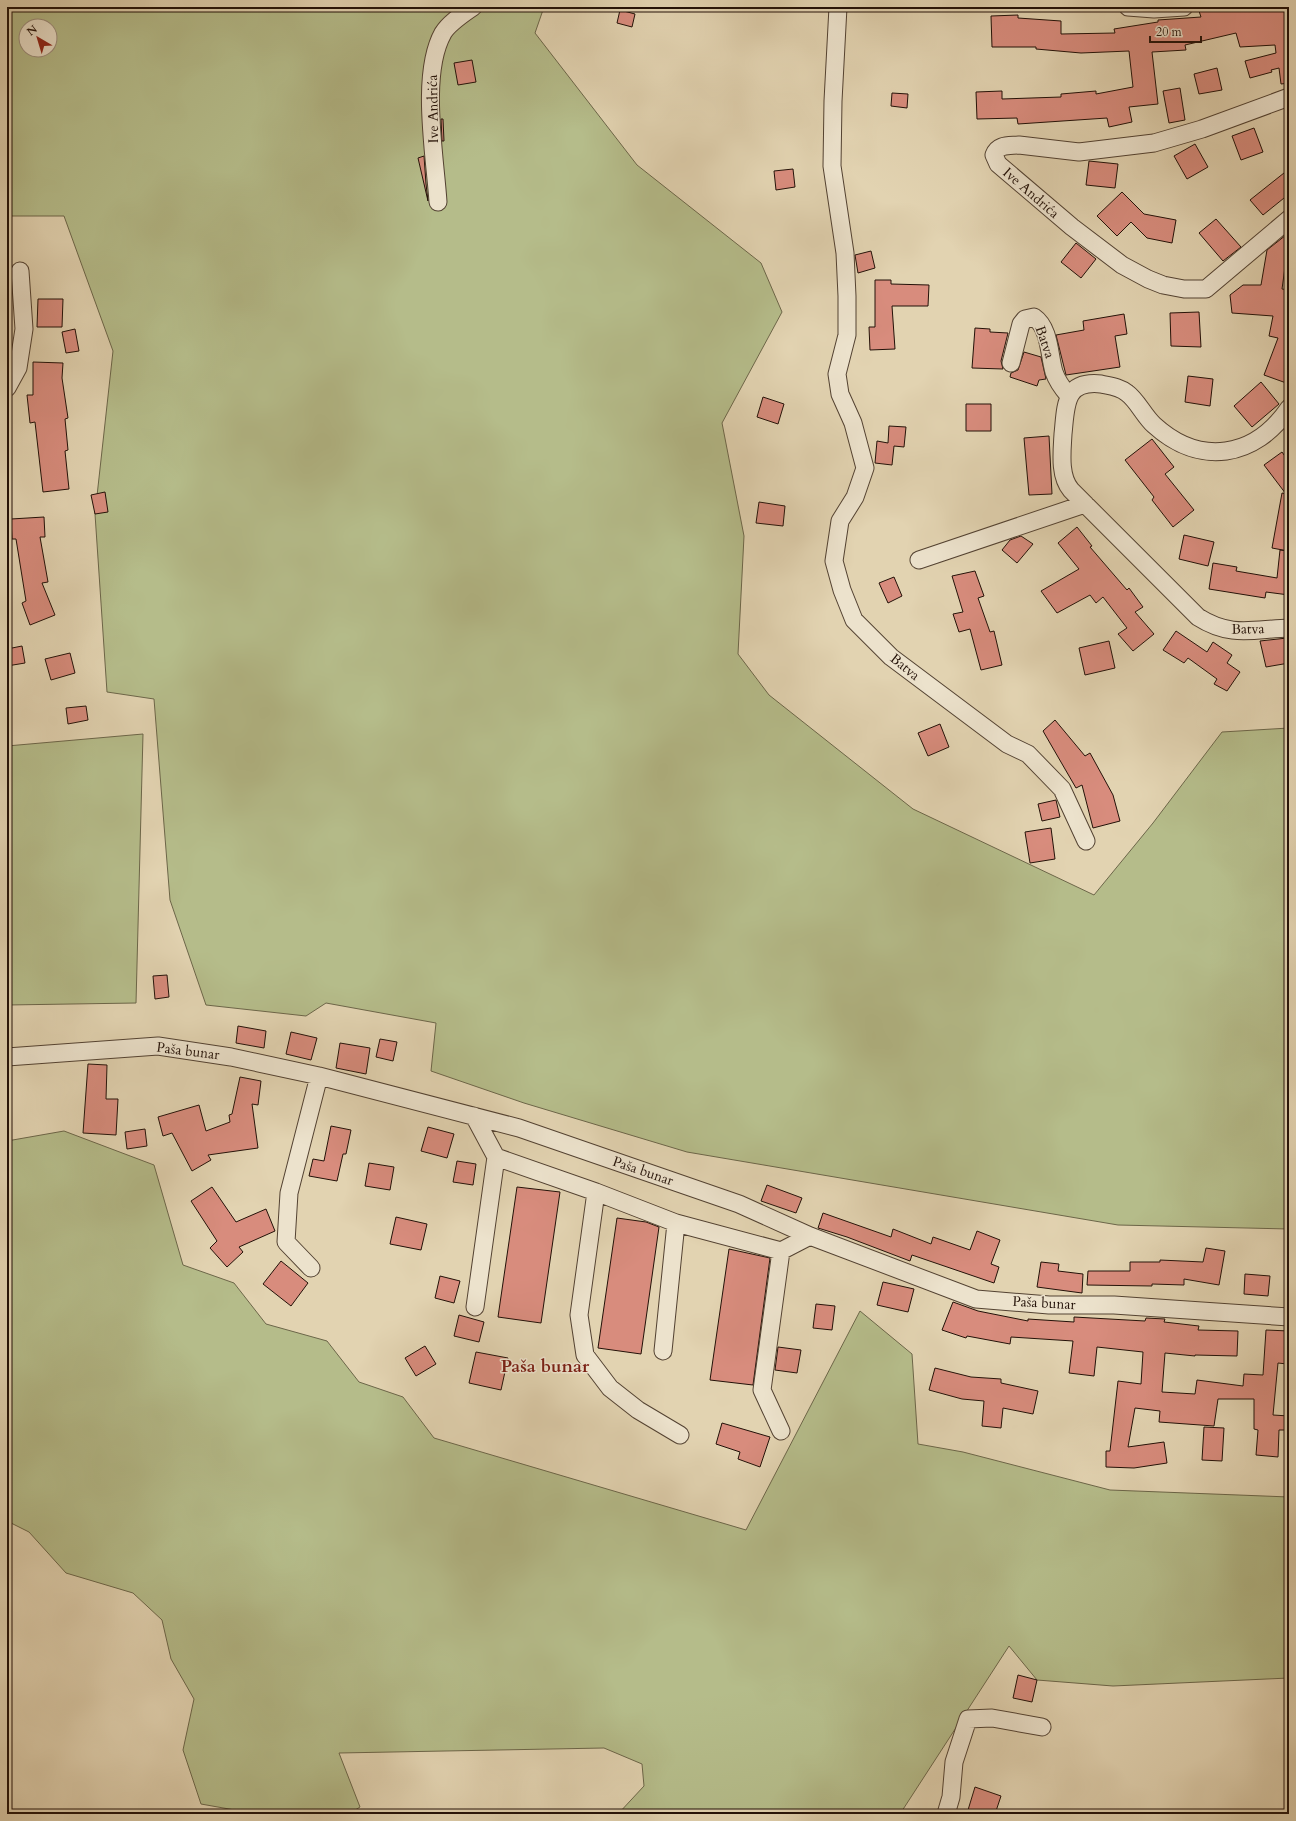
<svg xmlns="http://www.w3.org/2000/svg" width="1296" height="1821" viewBox="0 0 1296 1821" font-family="Cardo,serif">
<style>
.green{fill:#b5bc8a;stroke:#6c6649;fill-rule:evenodd}
.building{fill:#d88c7d;stroke:#231108}
.lines{fill:none;stroke-linecap:round;stroke-linejoin:round}
.minor-casing{stroke:#534232;stroke-width:19}
.minor{stroke:#ece2cc;stroke-width:17}
.labels{text-anchor:middle;dominant-baseline:central;stroke-width:3;stroke-linejoin:round;paint-order:stroke}
.street-label{font-size:14px;fill:#231108;stroke:#ece2cc}
.district-label{font-size:18px;font-weight:bold;fill:#7a1f14;stroke:#ece2cc}
</style>
<rect width="100%" height="100%" fill="#e2d3b1"/>
<filter id="stains"><feTurbulence type="fractalNoise" baseFrequency=".005" numOctaves="4"/><feColorMatrix values="0 0 0 0 .2 0 0 0 0 .09 0 0 0 0 .02 0 0 0 .5 -.17"/></filter>
<radialGradient id="worn" r=".72"><stop offset=".6" stop-color="#630" stop-opacity="0"/><stop offset="1" stop-color="#630" stop-opacity=".3"/></radialGradient>
<path class="green" d="M7,7H544L535,33L637,165L761,263L782,312L722,423L744,536L738,654L769,695L913,809L1094,895L1153,823L1222,732L1289,728V1229L1118,1225L687,1152L524,1103L431,1071L436,1023L326,1003L306,1016L206,1005L170,900L154,699L107,692L95,514L113,351L64,216H7ZM26,26H50V50H26Z
M143,734L136,1003L7,1005V746Z
M64,1131L154,1165L183,1265L234,1283L266,1324L327,1341L359,1382L403,1397L434,1438L746,1530L860,1311L912,1354L918,1444L963,1452L1110,1490L1289,1497V1678L1113,1686L1037,1680L1009,1646L900,1814H618L644,1786L642,1764L604,1748L339,1753L360,1807L349,1814H257L201,1804L183,1750L194,1699L171,1659L162,1620L133,1593L66,1573L29,1532L7,1521V1141Z"/>
<path class="building" d="M1215,7H1289V83L1281,84L1279,68L1271,70L1272,72L1250,78L1245,61L1276,53L1275,45L1240,47L1236,33L1185,45L1186,50L1152,52L1158,104L1129,107L1132,122L1109,127L1107,118L1018,124L1017,118L977,119L976,92L1002,91V99L1061,97V94L1096,91V94L1133,87L1129,51L1081,53L1036,49V47H992L991,16L1018,15V18L1061,21V34L1115,33L1114,29L1158,22V20L1201,17L1199,11Z
M620,10L635,14L632,27L617,23Z
M472,60L476,82L458,85L454,63Z
M1217,68L1222,90L1199,94L1194,74Z
M1180,88L1185,120L1169,123L1163,91Z
M892,93L908,94L907,108L891,106Z
M441,119H443L444,141H442Z
M1254,128L1263,152L1241,160L1232,136Z
M1195,144L1208,167L1187,179L1174,156Z
M424,156L426,184L428,201L418,158Z
M1089,161L1118,164L1115,188L1086,185Z
M793,169L795,187L776,190L774,171Z
M1289,169V194L1263,215L1250,200Z
M1122,192L1144,214L1176,220L1172,243L1147,238L1131,222L1117,236L1097,216Z
M1216,219L1241,247L1223,261L1199,233Z
M1286,235H1289V260H1286L1282,289L1289,290V384L1264,375L1278,338L1269,336L1273,316L1232,313L1230,295L1243,285H1261L1267,250Z
M1076,243L1096,259L1081,278L1061,262Z
M871,251L875,268L858,273L855,255Z
M875,280H891V284L929,285L928,306H892L895,349L870,350L869,327H875Z
M38,299H63L62,327H37Z
M1199,312L1201,347L1171,346L1170,313Z
M1124,314L1127,334L1115,336L1120,367L1066,375L1056,335L1084,330L1083,321Z
M975,328L990,329V332L1008,333L1001,361L1003,369L972,368Z
M75,329L79,351L66,353L62,332Z
M1024,352L1041,357L1046,379L1039,380L1037,386L1010,377L1011,373L1018,370Z
M33,362L63,363L62,378L68,418L65,419L68,450L65,451L69,489L43,492L35,422L30,423L27,395H33Z
M1188,376L1213,379L1210,406L1185,402Z
M1261,382L1279,404L1252,427L1234,406Z
M763,397L784,404L778,424L757,417Z
M966,404H991V431H966Z
M889,426L906,427L904,447L894,446L892,465L875,463L877,441L888,443Z
M1049,436L1052,494L1029,495L1024,438Z
M1152,439L1174,467L1165,474L1194,510L1173,527L1152,500L1154,497L1125,460Z
M1282,452L1289,462V595L1266,592L1265,598L1209,589L1213,563L1237,567L1236,571L1277,578L1280,550L1288,551L1272,548L1282,493L1286,494L1264,465Z
M105,492L108,512L95,514L91,495Z
M759,502L785,506L783,526L756,523Z
M44,517L45,537H40L48,582L42,583L55,615L30,625L22,603L26,601L16,539H12L11,519Z
M1077,527L1092,546L1090,547L1127,590L1129,588L1143,607L1135,612L1154,634L1133,651L1118,634L1127,628L1103,597L1096,603L1090,595L1057,613L1041,591L1079,569L1058,543Z
M1184,535L1214,542L1208,566L1179,559Z
M1021,536L1033,544L1017,563L1002,550L1010,540Z
M975,571L984,596L978,598L990,632L994,631L1002,665L981,670L970,629L959,632L953,614L963,612L952,576Z
M894,577L902,596L888,603L879,583Z
M1176,631L1207,652L1213,642L1232,655L1227,663L1240,672L1227,691L1214,684L1217,679L1188,658L1184,663L1163,650Z
M1287,638L1289,663L1266,667L1260,641Z
M1109,641L1115,668L1085,675L1079,648Z
M22,646L25,663L7,666V649Z
M70,653L75,673L51,680L45,659Z
M86,706L88,720L68,724L66,708Z
M1055,720L1085,756L1090,753L1113,795L1120,821L1093,828L1082,785L1076,788L1043,731Z
M940,724L949,747L928,756L918,733Z
M1056,800L1060,817L1042,821L1038,804Z
M1051,828L1055,859L1030,863L1025,832Z
M167,975L169,997L155,999L153,976Z
M238,1026L266,1031L264,1048L236,1043Z
M291,1032L317,1038L311,1060L286,1054Z
M380,1039L397,1042L393,1061L376,1057Z
M340,1043L370,1048L366,1074L336,1068Z
M88,1064L107,1065L106,1099H118L116,1135L83,1133Z
M240,1077L261,1081L258,1105L252,1104L258,1148L208,1155L211,1160L192,1171L172,1133L163,1136L158,1117L199,1105L206,1131L230,1122L229,1115L232,1114Z
M331,1126L351,1130L346,1154H343L337,1181L309,1176L313,1159L324,1161Z
M428,1127L454,1134L447,1158L421,1151Z
M145,1129L147,1146L127,1149L125,1132Z
M457,1161L476,1164L473,1185L453,1182Z
M369,1163L394,1167L390,1190L365,1186Z
M767,1185L802,1198L796,1213L761,1201Z
M212,1187L236,1222L266,1209L275,1231L239,1247L243,1252L227,1267L210,1248L217,1241L191,1201Z
M517,1187L560,1192L541,1323L498,1317Z
M823,1213L891,1237L893,1229L931,1244L933,1237L970,1250L977,1231L1000,1240L991,1264L999,1267L994,1283L912,1255L910,1261L847,1237L818,1228Z
M396,1217L427,1224L421,1250L390,1244Z
M617,1218L646,1222L659,1227L641,1354L598,1348Z
M1206,1248L1225,1251L1219,1285L1184,1279V1285L1152,1284V1286L1087,1285L1088,1271H1130V1262H1160V1260L1203,1262Z
M729,1249L770,1258L753,1385L710,1380Z
M281,1261L308,1283L291,1306L263,1284Z
M1041,1262L1059,1264L1058,1271L1083,1274L1082,1293L1037,1287Z
M1245,1274L1270,1276L1268,1296L1244,1294Z
M440,1276L460,1281L454,1303L435,1298Z
M883,1282L914,1289L908,1312L877,1305Z
M953,1302L978,1311L1028,1321V1319L1074,1322V1317L1145,1321L1146,1318L1165,1319L1164,1322L1199,1326L1198,1330L1238,1331L1237,1356L1195,1355V1356L1165,1353L1162,1392L1195,1394L1197,1380L1243,1386L1244,1374L1263,1375L1266,1330L1289,1331L1287,1364L1278,1363L1273,1415L1289,1416V1430H1279L1278,1457L1256,1455L1258,1430L1254,1429V1399H1218L1214,1426L1159,1422L1160,1411L1135,1408L1128,1447L1164,1442L1167,1463L1134,1468L1106,1467V1451H1110L1118,1381L1141,1384L1143,1352L1097,1347L1094,1376L1069,1373L1073,1341L1011,1337L1010,1344L967,1336L966,1338L942,1330Z
M816,1304L835,1306L832,1330L813,1328Z
M459,1315L484,1322L479,1342L454,1336Z
M425,1346L436,1364L416,1376L405,1358Z
M778,1347L801,1350L797,1373L775,1370Z
M476,1352L508,1358L501,1390L469,1383Z
M935,1368L971,1377L1001,1379V1383L1038,1391L1033,1414L1003,1408L1001,1428L982,1426L984,1401L962,1399L929,1390Z
M722,1423L770,1437L760,1467L738,1459L740,1452L716,1444Z
M1204,1427L1224,1428L1222,1461L1202,1460Z
M1018,1675L1037,1680L1032,1702L1013,1698Z
M975,1787L1001,1796L995,1814H981L968,1810Z"/>
<g class="lines">
<defs>
<path id="minor" d="M838,7L833,101L832,166L845,253L847,296V335L837,374L840,394L853,423L865,468L855,497L840,521L834,561L842,590L854,620L891,657L1007,744L1028,754L1062,789L1086,841
M1128,7L1154,9L1184,7
M1289,97L1202,129L1154,143L1079,152L1019,145C1009,146 998,144 994,155L998,164L1072,227L1122,265L1148,279L1163,285L1184,289H1206L1289,219
M438,202C435,155 420,74 443,33C449,23 463,14 473,7
M1011,363L1021,324L1025,319L1034,317C1050,328 1049,355 1054,372C1057,381 1063,389 1069,396
M7,388L18,368L24,329L20,271
M1289,408C1255,458 1200,467 1154,425C1144,416 1137,400 1127,393C1120,387 1110,386 1101,384C1064,380 1066,406 1063,434C1062,452 1059,476 1071,490L1198,617C1231,638 1253,629 1289,628
M919,560L1085,504
M7,1057L158,1046L231,1057L319,1076L519,1128L739,1204L810,1236L976,1299L1049,1305H1114L1289,1317
M474,1116L496,1157L596,1192L676,1223L781,1251L810,1236
M596,1192L579,1315L585,1355L610,1388L638,1410L680,1435
M311,1268L286,1242L289,1193L319,1076
M475,1307L496,1157
M663,1351L676,1223
M781,1431L762,1390L781,1251
M946,1814L951,1797L954,1762L968,1719L992,1718L1042,1727"/>
</defs>
<use href="#minor" class="minor-casing"/>
<use href="#minor" class="minor"/>
</g>
<g class="labels">
<g class="street-label">
<text transform="translate(433 109) rotate(-91)">Ive Andrića</text>
<text transform="translate(1031 193) rotate(41)">Ive Andrića</text>
<text transform="translate(1045 342) rotate(71)">Batva</text>
<text transform="translate(1248 629) rotate(-1)">Batva</text>
<text transform="translate(905 667) rotate(39)">Batva</text>
<text transform="translate(188 1051) rotate(7)">Paša bunar</text>
<text transform="translate(643 1171) rotate(19)">Paša bunar</text>
<text transform="translate(1044 1303) rotate(3)">Paša bunar</text>
</g>
<g class="district-label">
<text x="545" y="1366">Paša bunar</text>
</g>
</g>
<rect width="1296" height="1821" fill="none" stroke="#e2d3b1" stroke-width="24"/>
<rect x="8" y="8" width="1280" height="1805" fill="none" stroke="#231108" stroke-width="2"/>
<rect x="12" y="12" width="1272" height="1797" fill="none" stroke="#231108"/>
<g transform="translate(38 38) rotate(322)"><circle r="19" fill="#ece2cc" stroke="#9c8e7e"/>
<path d="M0-3L7 15L0 10L-7 15Z" fill="#8f2418"/>
<text y="-6" font-size="11" font-weight="bold" text-anchor="middle" fill="#231108">N</text>
</g>
<path d="M1150 36v6h51v-6" fill="none" stroke="#231108" stroke-width="2"/>
<text x="1156" y="36" font-size="12" fill="#231108" stroke="#ece2cc" stroke-width="3" paint-order="stroke">20 m</text>
<rect width="100%" height="100%" filter="url(#stains)"/>
<rect width="100%" height="100%" fill="url(#worn)"/>
</svg>
